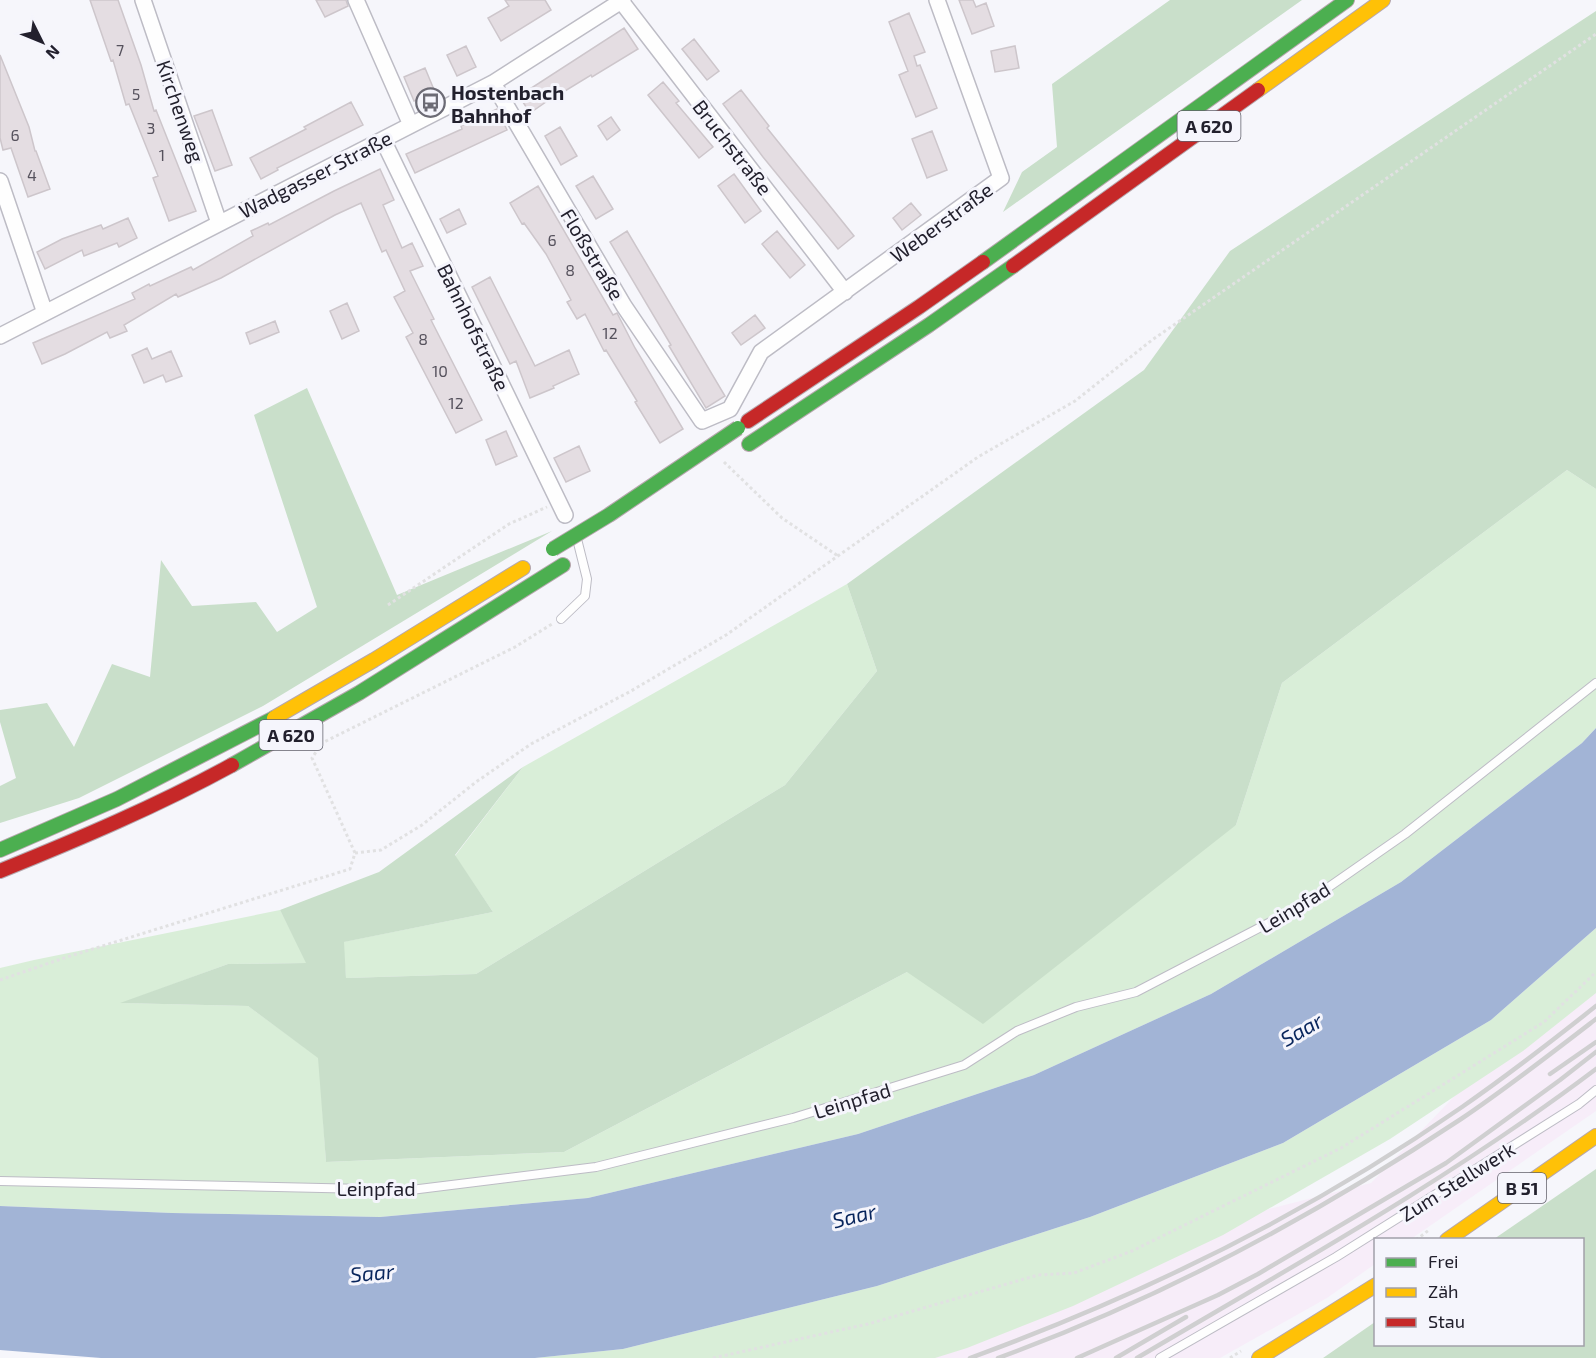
<svg xmlns="http://www.w3.org/2000/svg" width="1596" height="1358" viewBox="0 0 1596 1358" font-family="'Exo 2',sans-serif">
<style>
.industrial{fill:#f7edf9}
.green{fill:#d9eed8}
.forest{fill:#c9dfca}
.water{fill:#a2b4d6}
.building{fill:#e4dde2;stroke:#cdc6cb;stroke-width:1.5}
.lines{fill:none;stroke-linecap:round;stroke-linejoin:round}
.lane-casing{stroke:#bdbcc5;stroke-width:10}
.street-casing{stroke:#bdbcc5;stroke-width:18}
.fast-casing{stroke:#b6a7ad;stroke-width:16}
.slow-casing{stroke:#b6a7ad;stroke-width:16}
.jam-casing{stroke:#b6a7ad;stroke-width:16}
.path{stroke:#e1e1e2;stroke-width:3;stroke-dasharray:3 3;stroke-linecap:butt}
.lane{stroke:#fefefe;stroke-width:8}
.street{stroke:#fefefe;stroke-width:15}
.fast{stroke:#4caf50;stroke-width:14}
.slow{stroke:#ffc107;stroke-width:14}
.jam{stroke:#c62828;stroke-width:14}
.rail{stroke:#cfcfd0;stroke-width:4.5}
.fast-bridge-casing{stroke:#b6a7ad;stroke-width:16;stroke-linecap:butt}
.fast-bridge{stroke:#4caf50;stroke-width:14}
.labels{text-anchor:middle;dominant-baseline:central;stroke-width:6;stroke-linejoin:round;paint-order:stroke}
.number-label{font-size:16px;fill:#56525d}
.shield{fill:#f5f5fc;stroke:#61606b;stroke-width:1.5}
.shield-label{font-size:18px;font-weight:bold;fill:#22202d}
.poi-label{font-size:20px;font-weight:bold;fill:#22202d;stroke:#f5f5fc;text-anchor:start}
.street-label{font-size:20px;fill:#22202d;stroke:#f5f5fc}
.water-label{font-size:21px;font-style:italic;fill:#08255c;stroke:#f5f5fc}
</style>
<rect width="100%" height="100%" fill="#f6f6fb"/>
<path class="industrial" d="M1596,949V1111L1411,1239L1376,1240L1375,1264L1327,1298L1220,1358H852L911,1300L1371,1183Z"/>
<path class="green" d="M1567,470L1596,489V728L1582,743L1401,882L1211,994L1034,1075L858,1134L588,1198L380,1217L172,1213L0,1206V968L34,960L280,910L307,963L228,964L122,1003L248,1006L319,1058L326,1162L564,1152L907,972L1236,825L1282,683Z
M847,584L877,671L785,785L476,974L346,978L343,942L493,912L455,856L523,767Z
M1596,928V993L1523,1051L1390,1139L1223,1235L1073,1306L967,1348L935,1358H535L623,1349L877,1286L1090,1217L1283,1143L1491,1020Z"/>
<path class="forest" d="M1170,0H1302L1003,212L1022,172L1057,147L1052,84Z
M1596,11V489L1567,470L1282,683L1236,825L983,1024L907,972L564,1152L326,1162L318,1058L248,1006L120,1003L228,964L306,963L280,910L379,872L523,767L455,855L493,912L344,942L346,978L476,974L785,785L877,671L847,584L1144,370L1230,251Z
M307,388L397,595L552,531L263,706L79,798L0,823V786L16,778L0,722V710L47,703L74,747L112,664L150,677L161,560L192,606L256,602L277,632L317,607L254,415Z
M1596,1169V1358H1323L1375,1322L1376,1344H1582V1240L1494,1239Z"/>
<path class="water" d="M1596,728V928L1491,1020L1283,1143L1090,1217L877,1286L623,1349L535,1358H101L0,1350V1206L172,1213L380,1217L588,1198L858,1134L1034,1075L1211,994L1401,882L1582,743Z"/>
<path class="building" d="M90,0H118L141,65L154,111L156,110L196,211L169,221L153,178L158,176L129,104L126,105L113,60L111,61Z
M316,0H346L348,6L325,17Z
M505,0H545L551,10L501,41L488,18L509,6Z
M959,0H973L976,7L986,3L994,26L972,34Z
M909,13L925,52L914,56L917,66L920,65L937,108L916,117L899,75L908,71L889,22Z
M624,28L638,49L592,77L591,75L560,94L559,93L530,113L519,96Z
M694,39L719,71L707,80L682,49Z
M466,46L476,67L457,76L447,55Z
M1015,46L1019,68L995,72L991,51Z
M0,55L29,127L35,151H36L50,189L28,197L11,148L3,150L0,138Z
M425,68L435,92L414,101L404,77Z
M663,82L679,101L676,103L713,147L699,158L648,95Z
M741,90L769,126L767,128L854,236L838,249L763,157L723,104Z
M351,102L363,125L277,168L278,170L261,179L250,158L306,129L304,127Z
M497,109L507,130L415,173L406,154L462,129L461,126Z
M212,110L232,165L215,171L194,116Z
M611,117L620,130L607,140L598,126Z
M560,127L577,156L561,165L545,136Z
M932,131L947,170L927,178L912,139Z
M380,169L394,200L383,205L402,248L412,243L423,266L410,271L434,319L431,320L482,420L456,433L406,337L413,333L394,297L405,291L386,250L382,252L361,203L335,215L221,278L178,297L176,294L124,325L127,331L110,338L107,332L65,354L42,364L33,343L135,299L132,293L149,284L150,286L191,267L193,270L253,236L251,231L268,223L269,225L334,191Z
M734,174L761,211L745,223L718,186Z
M593,176L613,209L596,219L576,186Z
M538,186L613,315L617,313L635,348L683,429L660,443L635,402L637,401L606,350L604,351L585,314L577,319L567,302L571,300L546,254L524,223L522,224L510,203Z
M911,203L921,215L902,230L893,218Z
M459,209L466,224L447,233L440,219Z
M128,218L137,238L119,247L117,243L84,256L82,250L45,269L37,252L62,239L101,225L103,229Z
M627,231L725,396L706,408L669,346L671,345L610,242Z
M777,231L805,265L790,278L762,244Z
M490,277L535,366L569,350L579,374L553,386L554,388L530,398L516,361L510,364L472,287Z
M347,303L359,331L342,339L330,311Z
M755,315L765,328L741,345L732,333Z
M275,321L279,332L250,344L246,333Z
M147,348L152,359L171,351L182,376L166,382L163,375L144,383L132,355Z
M506,431L517,456L496,465L486,440Z
M579,446L590,471L566,482L554,458Z"/>
<g class="lines">
<defs>
<path id="lane" d="M561,619L585,596L587,579L577,539
M0,1181L411,1190L596,1167L793,1118L964,1065L1017,1031L1076,1007L1136,992L1303,905L1405,834L1596,683
M1160,1358L1336,1257L1579,1104L1596,1090"/>
<path id="street" d="M143,0L219,223
M356,0L411,125
M621,1L845,292
M493,83L624,306L702,421L730,409L761,352L1001,178L937,0
M383,140L565,515
M0,181L45,313
M0,336L493,83L623,0"/>
<path id="fast" d="M983,262L1347,0
M749,444L929,325L1013,266
M232,765L359,693L563,565
M0,850L117,799L274,718"/>
<path id="slow" d="M1258,90L1383,0
M274,718L374,660L523,568
M1447,1240L1596,1136
M1259,1358L1376,1285"/>
<path id="jam" d="M1013,266L1258,90
M748,421L919,307L983,262
M0,871C79,839 157,806 232,765"/>
</defs>
<use href="#lane" class="lane-casing"/>
<use href="#street" class="street-casing"/>
<use href="#fast" class="fast-casing"/>
<use href="#slow" class="slow-casing"/>
<use href="#jam" class="jam-casing"/>
<path class="path" d="M724,462L782,518L838,556
M388,605L509,524L547,507
M355,853L381,850L422,825L476,782L531,744L631,691L726,635L978,457L1075,401L1152,340L1596,34
M0,980L67,957L350,869L355,853L312,758L322,743L515,647L552,624
M1416,1240L1429,1230
M713,1358L868,1324L1038,1275L1074,1273L1132,1251L1341,1148L1544,1022L1596,972
M1230,1358L1241,1351"/>
<use href="#lane" class="lane"/>
<use href="#street" class="street"/>
<use href="#fast" class="fast"/>
<use href="#slow" class="slow"/>
<use href="#jam" class="jam"/>
<path class="rail" d="M1550,1074L1596,1042
M970,1358C1143,1295 1311,1212 1462,1107C1508,1075 1552,1041 1596,1006
M998,1358C1161,1299 1316,1215 1461,1119C1507,1088 1552,1053 1596,1019
M1077,1358L1218,1295L1258,1274L1446,1163L1560,1080L1596,1052
M1116,1358L1186,1317
M1137,1358C1293,1266 1452,1178 1596,1069"/>
<defs>
<path id="fast-bridge" d="M553,549L609,515L738,428"/>
</defs>
<use href="#fast-bridge" class="fast-bridge-casing"/>
<use href="#fast-bridge" class="fast-bridge"/>
</g>
<defs>
<symbol id="bus-ring" viewBox="-11 -11 22 22"><circle r="9.5" fill="#f5f5fc" stroke="#6c6b75" stroke-width="1.5"/><path d="M-5-6H5V4H4V6H2V4H-2V6H-4V4H-5ZM-3.5-4V0h7V-4ZM-3.5 1.2v1.5H-2V1.2ZM2 1.2v1.5H3.5V1.2Z" fill="#6c6b75"/></symbol>
</defs>
<g fill-rule="evenodd">
<use href="#bus-ring" x="414" y="86" width="33" height="33"/>
</g>
<g class="labels">
<g class="number-label">
<text x="120" y="49">7</text>
<text x="136" y="93">5</text>
<text x="151" y="127">3</text>
<text x="15" y="134">6</text>
<text x="162" y="154">1</text>
<text x="32" y="174">4</text>
<text x="552" y="239">6</text>
<text x="570" y="269">8</text>
<text x="610" y="332">12</text>
<text x="423" y="338">8</text>
<text x="440" y="370">10</text>
<text x="456" y="402">12</text>
</g>
<g class="shield">
<rect x="1177.5" y="111" width="63" height="30" rx="4.5"/>
<rect x="259.5" y="720" width="63" height="30" rx="4.5"/>
<rect x="1498" y="1173" width="48" height="30" rx="4.5"/>
</g>
<g class="shield-label">
<text x="1209" y="126">A 620</text>
<text x="291" y="735">A 620</text>
<text x="1522" y="1188">B 51</text>
</g>
<g class="poi-label">
<text x="451" y="92">Hostenbach<tspan x="451" dy="23">Bahnhof</tspan></text>
</g>
<g class="street-label">
<text transform="translate(181 111) rotate(71)">Kirchenweg</text>
<text transform="translate(733 147) rotate(52)">Bruchstraße</text>
<text transform="translate(315 174) rotate(-27)">Wadgasser Straße</text>
<text transform="translate(941 222) rotate(-36)">Weberstraße</text>
<text transform="translate(593 254) rotate(59)">Floßstraße</text>
<text transform="translate(474 327) rotate(64)">Bahnhofstraße</text>
<text transform="translate(1294 907) rotate(-31)">Leinpfad</text>
<text transform="translate(852 1100) rotate(-17)">Leinpfad</text>
<text transform="translate(1457 1181) rotate(-32)">Zum Stellwerk</text>
<text x="376" y="1188">Leinpfad</text>
</g>
<g class="water-label">
<text transform="translate(1301 1029) rotate(-30)">Saar</text>
<text transform="translate(854 1215) rotate(-14)">Saar</text>
<text transform="translate(372 1272) rotate(-5)">Saar</text>
</g>
</g>
<rect x="1374" y="1238" width="210" height="108" fill="#f5f5fc" stroke="#a1a0a9" stroke-width="1.5"/>
<rect x="1386" y="1258" width="30" height="9" fill="#4caf50" stroke="#a1a0a9" stroke-width="1.5"/>
<text x="1428" y="1268" font-size="18" fill="#22202d">Frei</text>
<rect x="1386" y="1288" width="30" height="9" fill="#ffc107" stroke="#a1a0a9" stroke-width="1.5"/>
<text x="1428" y="1298" font-size="18" fill="#22202d">Zäh</text>
<rect x="1386" y="1318" width="30" height="9" fill="#c62828" stroke="#a1a0a9" stroke-width="1.5"/>
<text x="1428" y="1328" font-size="18" fill="#22202d">Stau</text>
<g transform="translate(42 42) rotate(133)" stroke="#f5f5fc" stroke-width="4.5" paint-order="stroke">
<path d="M0-4.5L10 22L0 15L-10 22Z" fill="#22202d"/>
<text y="-9" font-size="16" font-weight="bold" text-anchor="middle" fill="#22202d">N</text>
</g>
</svg>
